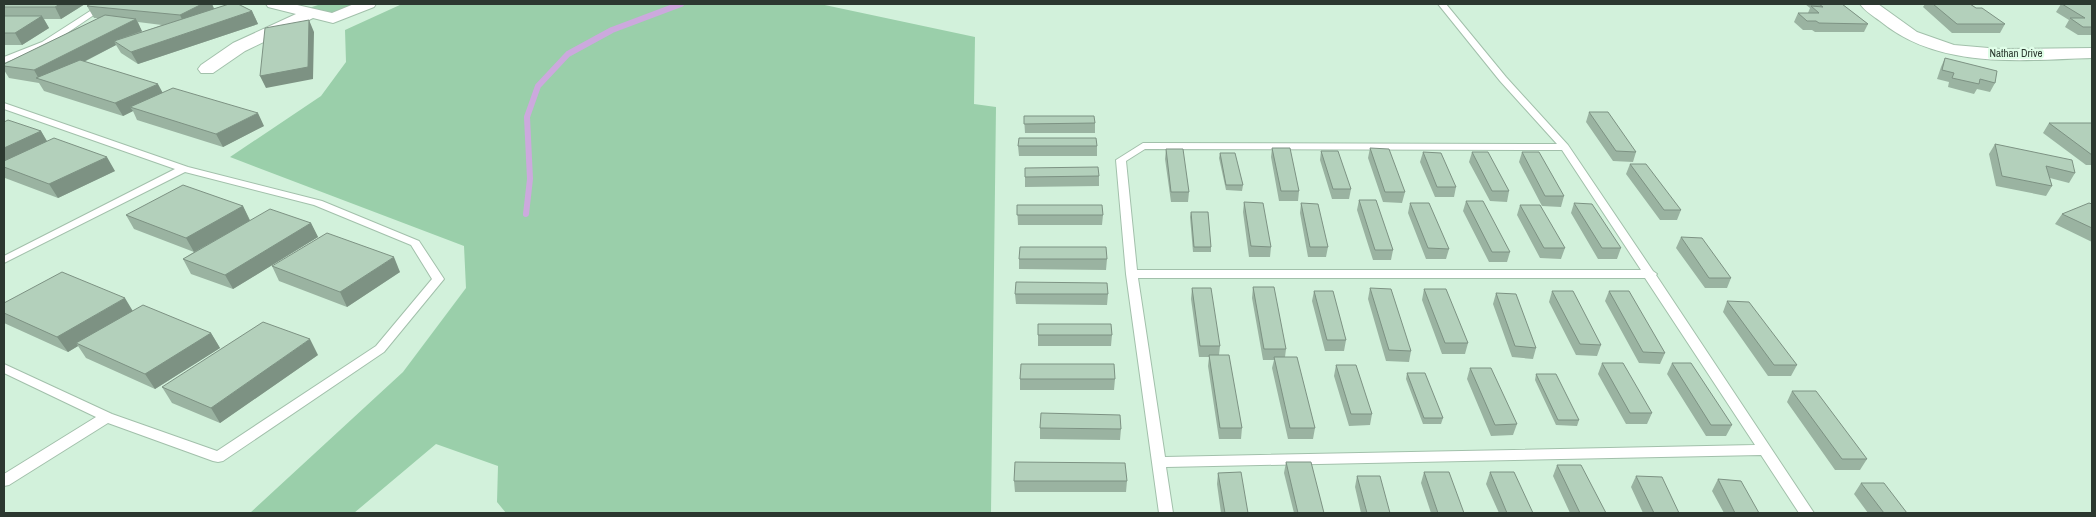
<svg xmlns="http://www.w3.org/2000/svg" width="2096" height="517" viewBox="0 0 2096 517" font-family="'Archivo Narrow',sans-serif">
<style>
.green{fill:#9acfaa}
.lines{fill:none;stroke-linecap:round;stroke-linejoin:round}
.stream{stroke:#cca9dd;stroke-width:6}
.lane-casing{stroke:#a2c0ab;stroke-width:2}
.street-casing{stroke:#a2c0ab;stroke-width:2}
.lane{fill:#fff;fill-rule:evenodd}
.street{fill:#fff;fill-rule:evenodd}
.wall{fill:#9ab3a1;fill-rule:evenodd}
.shaded-wall{fill:#7d9283}
.building{fill:#b3d0bb;stroke:#7d9283}
.labels{text-anchor:middle;dominant-baseline:central;stroke-width:4.5;stroke-linejoin:round;paint-order:stroke}
.far-street-label{font-size:11px;fill:#2c3830;stroke:#e0fee8}
</style>
<rect width="100%" height="100%" fill="#d2f1db"/>
<path class="green" d="M321,4H357L330,14L309,8Z
M402,4H820L975,37L974,104L996,107L991,513H506L497,502L498,466L436,444L354,513H250L403,372L466,288L464,246L230,157L321,96L346,62L345,30Z"/>
<g class="lines">
<path class="stream" d="M526,214L530,179L527,117L538,86L568,54L612,30L681,4"/>
<defs>
<path id="lane" d="M101,4H110L48,46L4,63V57L42,42Z
M1438,4H1446L1506,77L1568,145L1653,271L1657,274L1656,275L1814,513H1799L1761,455L1166,467L1173,513H1159L1126,274L1116,160L1143,143L1557,144L1500,81ZM1145,149L1562,150L1641,270H1137L1126,161ZM1138,278H1645L1755,445L1165,457Z
M4,103L188,167L322,201L419,241L444,279L384,352L223,461L218,462L213,461L108,423L9,485L4,486V474L96,417L4,373V364L112,414L217,451L376,346L432,279L411,245L314,205L185,172L4,263V256L175,169L4,109Z"/>
<path id="street" d="M266,4H293L332,13L354,4H376L374,7L333,23L313,18L245,51L213,73H201L198,69L201,65L233,43L296,14L268,7Z
M1860,4H1878L1917,32L1954,45L2000,49L2092,48V58C2021,60 1939,70 1880,21C1873,16 1865,11 1860,4Z"/>
</defs>
<use href="#lane" class="lane-casing"/>
<use href="#street" class="street-casing"/>
<use href="#lane" class="lane"/>
<use href="#street" class="street"/>
</g>
<path class="wall" d="M4,4H85L61,19H44L49,28L22,45H4Z
M91,4H212L214,8L252,11L258,24L138,64L121,53L116,45L84,62L162,92L264,126L223,147L137,120L133,111L123,116L44,91L39,83L9,78L4,70V64L99,18H94L87,6ZM138,22L162,25L142,32Z
M1805,4H1842L1868,24L1864,32H1815L1812,30H1803L1794,22L1798,13H1808L1810,8Z
M1925,4H1970L1976,8L2005,24L2000,33H1952L1923,7Z
M2061,4H2092V35H2078L2065,27L2069,20L2056,12Z
M1945,58L1995,83L1990,92L1977,89L1974,94L1948,87L1949,82L1937,79L1941,67Z
M1589,112L1636,152L1633,162L1613,161L1586,122Z
M1024,116L1095,123V133H1025Z
M4,122L41,131L47,141L115,171L58,198L5,178L4,176Z
M2049,123H2092V165H2086L2043,133Z
M1995,144L2075,173L2069,183L2050,178L2052,186L2046,196L1996,186L1989,154Z
M1018,146H1097V156H1019Z
M1272,148L1299,191L1298,201H1279L1271,157Z
M1370,148L1405,192L1402,203L1383,202L1368,158Z
M1166,149L1189,192L1188,202H1171L1165,159Z
M1321,151L1351,189L1349,199H1332L1320,160Z
M1423,152L1456,187L1454,197H1435L1420,162Z
M1472,152L1509,191L1507,202L1490,201L1469,162Z
M1522,152L1564,196L1561,207L1542,206L1519,162Z
M1220,153L1243,185L1242,191L1226,190L1219,158Z
M1630,164L1681,210L1677,220H1660L1626,174Z
M1025,168L1099,176V186L1025,187Z
M1359,200L1393,250L1391,260H1373L1357,210Z
M1466,201L1510,252L1507,262H1489L1463,211Z
M1244,202L1271,247L1270,257H1249L1243,212Z
M1301,203L1328,247L1326,257H1308L1300,213Z
M1410,203L1449,249L1446,259H1426L1408,213Z
M1574,203L1621,248L1617,259H1598L1571,213Z
M2092,204V242L2055,224L2062,214Z
M1017,205L1103,215L1102,225H1018Z
M1520,205L1565,248L1561,259L1540,258L1517,215Z
M243,206L250,220L311,223L318,237L233,289L191,274L183,259L194,252L134,229L126,215Z
M1191,212L1211,247V252H1193L1190,217Z
M1681,237L1731,278L1727,288H1705L1676,248Z
M1019,259H1107L1106,270L1019,269Z
M272,266L400,272L347,307L279,281Z
M1253,287L1286,349L1285,357L1315,428L1313,439H1288L1272,368L1274,360H1263L1252,298Z
M1192,288L1220,346L1219,355L1242,428L1241,439H1219L1208,366L1209,357H1199L1191,299Z
M1370,288L1411,351L1409,362L1386,361L1368,299Z
M1424,289L1468,343L1465,354H1442L1422,300Z
M1314,291L1346,340L1344,351H1325L1312,301Z
M1552,291L1601,345L1597,356L1576,355L1549,302Z
M1609,291L1665,353L1660,364L1639,363L1605,301Z
M1496,293L1536,348L1533,359L1512,357L1493,304Z
M1015,294H1108L1107,305L1016,304Z
M1727,301L1797,365L1791,376H1768L1723,312Z
M4,303L211,333L220,348L155,389L86,358L78,346L68,352L4,323Z
M1038,324L1112,335L1111,346H1038Z
M318,355L220,423L172,403L162,387Z
M1602,363L1652,413L1647,424H1626L1598,374Z
M1672,363L1732,425L1726,436H1706L1667,374Z
M1336,365L1372,414L1370,425L1349,426L1334,376Z
M1470,368L1517,424L1513,435L1491,436L1467,379Z
M1407,373L1443,418L1441,424H1423L1406,379Z
M1536,374L1579,420L1577,426L1556,425L1535,380Z
M1020,379H1115L1114,390H1020Z
M1792,391L1867,459L1860,470H1835L1787,402Z
M1040,428L1121,429L1120,440L1040,439Z
M1286,462L1324,513H1294L1284,473Z
M1557,465L1606,513H1570L1553,476Z
M1424,472L1464,513H1431L1421,483Z
M1490,472L1533,513H1499L1486,484Z
M1218,473L1248,513H1221L1217,484Z
M1357,476L1390,513H1361L1355,487Z
M1636,476L1679,513H1643L1631,487Z
M1718,479L1759,513H1724L1712,491Z
M1014,481H1127L1126,492H1015Z
M1861,483L1907,513H1868L1854,494Z"/>
<path class="shaded-wall" d="M60,4H85L61,19L55,7Z
M202,4H212L215,12L186,28L180,15Z
M252,11L258,24L138,64L131,52Z
M42,16L49,28L22,45L15,33Z
M136,19L142,31L114,41L116,45L46,81L39,79L34,70Z
M309,20L314,32L313,79L266,88L260,76Z
M158,84L165,97L130,107L133,111L123,116L115,103Z
M258,113L264,126L223,147L216,134Z
M41,131L49,145L4,165V148Z
M107,157L115,171L58,198L49,184Z
M243,206L250,221L194,252L186,238Z
M311,223L318,237L233,289L225,275Z
M394,257L400,272L347,307L340,292Z
M125,298L134,313L76,343L78,346L68,352L57,337Z
M211,333L220,348L155,389L145,374Z
M310,339L318,355L220,423L211,408Z"/>
<path class="building" d="M4,4H60L55,7H4Z
M91,4H202L180,15L87,6Z
M229,4H238L252,11L131,52L114,41Z
M1819,4H1842L1868,24L1819,23L1816,21H1807L1798,13H1819L1811,6L1823,7Z
M1933,4H1970L1976,8H1982L2005,24H1957Z
M2062,4H2092V27H2083L2070,18H2085Z
M105,15L136,19L34,70L4,66V64Z
M4,16H42L15,33H4Z
M309,20L308,67L260,76L265,28Z
M1945,58L1997,71L1995,83L1980,79L1979,84L1952,78L1954,73L1942,70Z
M80,60L158,84L115,103L36,78Z
M173,88L258,113L216,134L130,107Z
M1589,112H1608L1636,152L1616,151Z
M1024,116H1094L1095,123L1024,124Z
M8,120L41,131L4,148V122Z
M2049,123H2092V155Z
M54,138L107,157L49,184L4,167V161Z
M1019,138H1096L1097,146H1018Z
M1995,144L2072,160L2075,173L2046,166L2052,186L2002,176Z
M1272,148H1290L1299,191H1281Z
M1370,148L1389,149L1405,192H1385Z
M1166,149H1183L1189,192H1171Z
M1321,151H1338L1351,189H1333Z
M1423,152L1441,153L1456,187H1437Z
M1472,152H1488L1509,191H1492Z
M1522,152H1539L1564,196H1545Z
M1220,153H1235L1243,185H1226Z
M1630,164H1646L1681,210H1664Z
M1098,167L1099,176L1025,177V168Z
M183,185L243,206L186,238L126,215Z
M1359,200H1376L1393,250H1375Z
M1466,201H1483L1510,252H1492Z
M1244,202L1263,203L1271,247L1251,246Z
M1301,203L1318,204L1328,247H1310Z
M1410,203H1429L1449,249L1428,248Z
M1574,203L1592,204L1621,248H1602Z
M2089,203L2092,204V228L2062,214Z
M1017,205H1102L1103,215H1017Z
M1520,205H1540L1565,248H1544Z
M270,209L311,223L225,275L183,259Z
M1191,212H1208L1211,247H1194Z
M327,233L394,257L340,292L272,266Z
M1681,237L1702,238L1731,278H1709Z
M1020,247H1106L1107,259H1019Z
M62,272L125,298L57,337L4,313V303Z
M1016,282L1107,283L1108,294H1015Z
M1253,287H1274L1286,349H1264Z
M1192,288H1211L1220,346H1200Z
M1370,288L1391,289L1411,351L1389,350Z
M1424,289H1446L1468,343H1445Z
M1314,291H1333L1346,340H1327Z
M1552,291H1573L1601,345L1580,344Z
M1609,291H1629L1665,353L1643,352Z
M1496,293L1516,294L1536,348L1515,346Z
M1727,301L1749,302L1797,365H1774Z
M143,305L211,333L145,374L76,343Z
M263,322L310,339L211,408L162,387Z
M1038,324H1111L1112,335H1038Z
M1209,355H1229L1242,428H1220Z
M1274,357H1297L1315,428H1290Z
M1602,363H1623L1652,413H1630Z
M1672,363H1691L1732,425H1711Z
M1021,364H1114L1115,379H1020Z
M1336,365H1356L1372,414H1351Z
M1470,368H1491L1517,424L1495,425Z
M1407,373H1425L1443,418H1424Z
M1536,374H1556L1579,420H1558Z
M1792,391H1816L1867,459H1842Z
M1041,413L1120,415L1121,429L1040,428Z
M1015,462L1125,463L1127,481H1014Z
M1286,462H1311L1324,513H1298Z
M1557,465H1581L1606,513H1580Z
M1241,472L1248,513H1225L1218,473Z
M1424,472H1449L1464,513H1438Z
M1490,472H1514L1533,513H1507Z
M1357,476H1380L1390,513H1367Z
M1636,476L1662,477L1679,513H1654Z
M1718,479L1741,481L1759,513H1735Z
M1861,483H1884L1907,513H1884Z"/>
<g class="labels">
<g class="far-street-label">
<text x="2016" y="53">Nathan Drive</text>
</g>
</g>
<rect width="2096" height="517" fill="none" stroke="#2c3830" stroke-width="10"/>
</svg>
